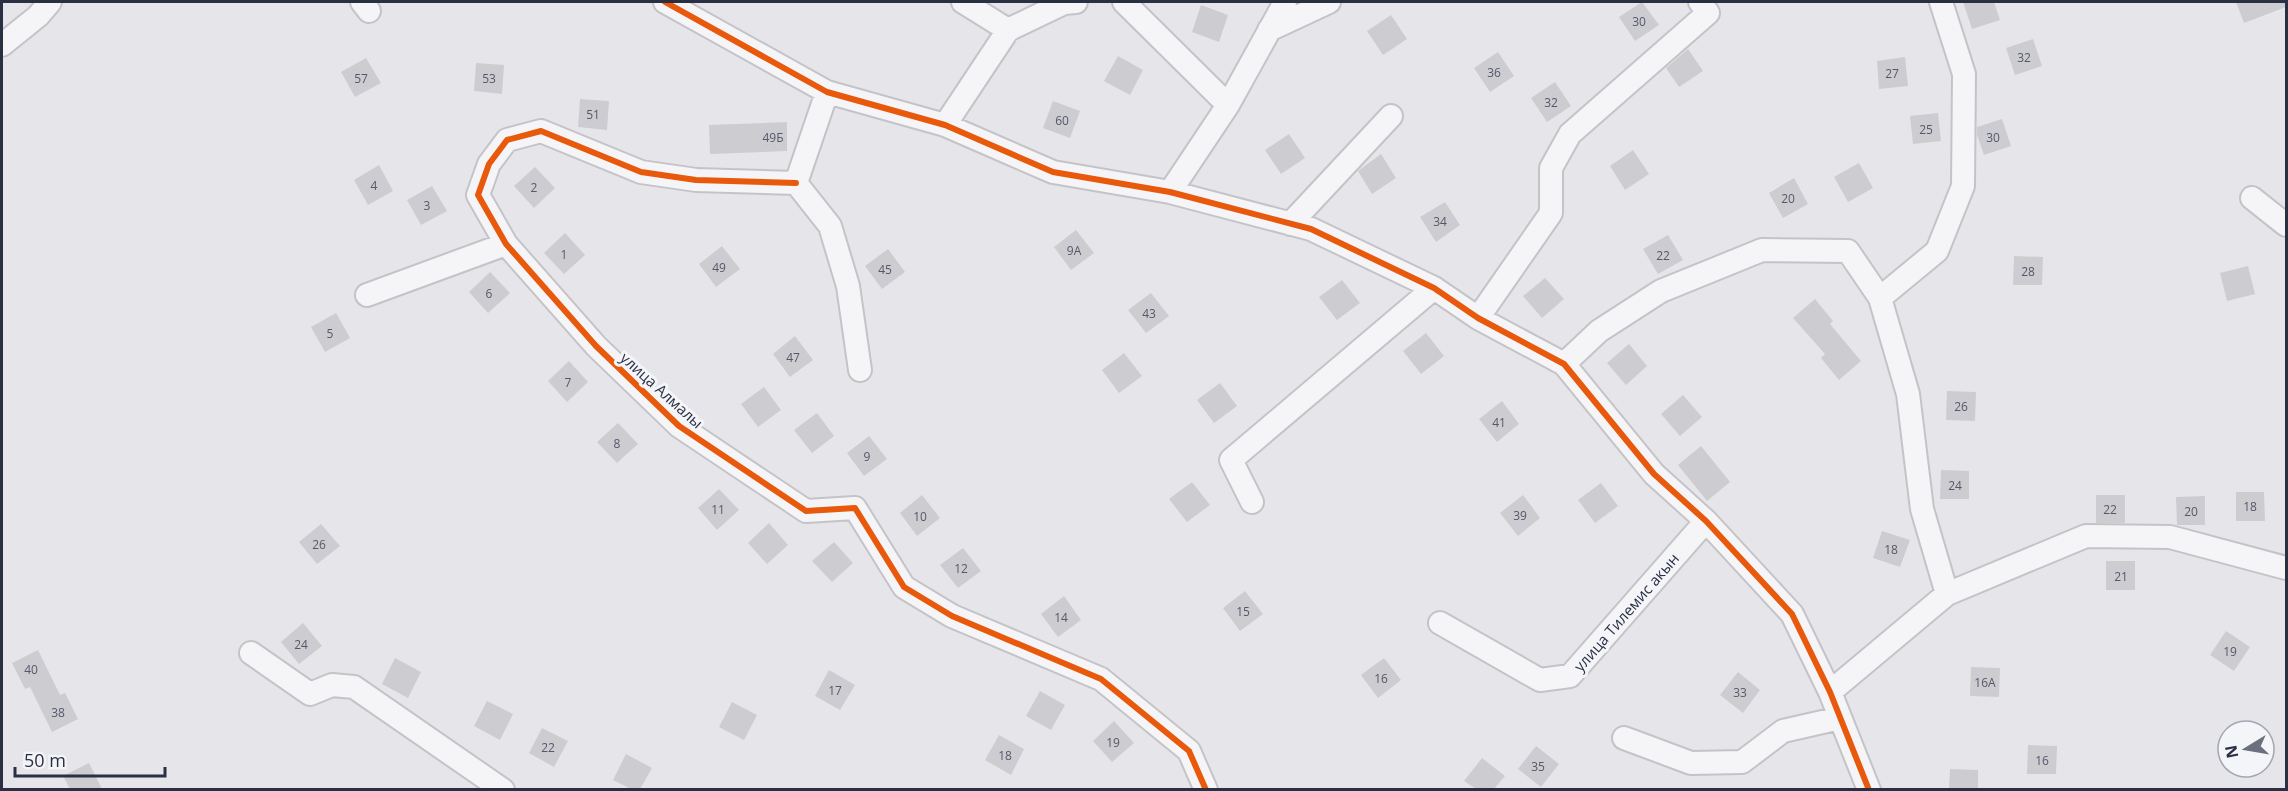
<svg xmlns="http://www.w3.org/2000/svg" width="2288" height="791" viewBox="0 0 2288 791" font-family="'Open Sans',sans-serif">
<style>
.building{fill:#ccccd1}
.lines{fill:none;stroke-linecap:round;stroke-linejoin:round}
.minor-casing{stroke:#c4c4c8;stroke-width:26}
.minor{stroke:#f5f5f7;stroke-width:22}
.cycleway-casing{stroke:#f4f5f9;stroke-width:10}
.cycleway{stroke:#e8590c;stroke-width:6}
.labels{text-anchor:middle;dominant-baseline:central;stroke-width:6;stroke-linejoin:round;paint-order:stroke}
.number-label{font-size:12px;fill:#555869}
.street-label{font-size:15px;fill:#2b2f44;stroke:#f4f5f9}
</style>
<rect width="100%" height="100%" fill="#e6e6ea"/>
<path class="building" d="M1642,2L1659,25L1635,41L1619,17Z
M1963,2H1994L2000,20L1972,29Z
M2236,2H2286V7L2244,23Z
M1201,5L1228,15L1219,42L1192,32Z
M1391,15L1407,39L1383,55L1367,31Z
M2033,39L2042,66L2015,75L2006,48Z
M1688,49L1703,71L1679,87L1666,68Z
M1498,52L1514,76L1490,92L1474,68Z
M1118,56L1143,70L1130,95L1104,81Z
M1905,57L1908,86L1879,89L1877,61Z
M366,58L381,83L355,97L341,72Z
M476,63L504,65L502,94L474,91Z
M1555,82L1571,106L1547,122L1531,98Z
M580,99L609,101L607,130L578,127Z
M1053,101L1080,111L1070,138L1043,128Z
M1938,113L1941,141L1913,144L1910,116Z
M2002,119L2011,146L1984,155L1977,135V127Z
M787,122V151L710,154L709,125Z
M1289,134L1305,158L1281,174L1265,150Z
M1633,150L1649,174L1625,190L1610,166Z
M1381,154L1396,178L1372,194L1358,171Z
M1859,163L1873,188L1848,202L1834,177Z
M379,165L393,191L368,205L354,180Z
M535,167L555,188L534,208L514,186Z
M1794,178L1808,204L1783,218L1769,193Z
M432,186L447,211L421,225L407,200Z
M1445,202L1460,225L1436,242L1420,217Z
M1076,230L1094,253L1071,270L1054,247Z
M565,233L585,255L564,274L544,253Z
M1668,235L1683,260L1658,274L1643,249Z
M722,246L740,269L716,287L699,264Z
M888,249L905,272L882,289L865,266Z
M2014,256L2043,257L2042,285H2013Z
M2248,266L2255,294L2227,301L2220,273Z
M490,272L510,293L488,313L469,292Z
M1545,278L1564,299L1542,318L1523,296Z
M1342,280L1360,303L1337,320L1319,297Z
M1151,293L1169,316L1146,333L1128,310Z
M1815,299L1833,321L1830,324L1861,361L1839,380L1821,358L1825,354L1793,318Z
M336,313L350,338L325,352L311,327Z
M1426,333L1444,356L1421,374L1403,351Z
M795,336L813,360L790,377L773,354Z
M1629,344L1647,366L1626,385L1607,363Z
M1124,353L1142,376L1119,393L1102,370Z
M569,361L588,382L567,402L548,381Z
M1220,383L1237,406L1214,423L1197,400Z
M764,387L781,410L758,427L741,404Z
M1947,391L1976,392L1975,421L1946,420Z
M1683,395L1702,417L1680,436L1661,414Z
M1502,401L1519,424L1497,442L1479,419Z
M817,413L834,436L812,453L794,430Z
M618,423L638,444L617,463L597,442Z
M869,436L887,459L864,476L847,453Z
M1701,446L1730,482L1707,501L1678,465Z
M1941,470L1969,471V499H1940Z
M1192,482L1210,505L1187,522L1169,499Z
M1601,483L1618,506L1595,523L1578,500Z
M719,489L739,510L717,530L698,508Z
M2236,492H2264L2265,521H2236Z
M922,495L940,518L917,536L900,513Z
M1523,495L1540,518L1518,536L1500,513Z
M2096,495H2125V523H2096Z
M2205,496V525H2177L2176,497Z
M769,523L788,545L767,564L748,543Z
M321,524L340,546L317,564L299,542Z
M1882,531L1910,540L1900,567L1873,558Z
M834,542L853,563L832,582L812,561Z
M963,548L981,571L958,588L940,565Z
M2106,561H2135V590H2106Z
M1245,591L1263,614L1240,631L1223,608Z
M1064,596L1081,620L1058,637L1041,614Z
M303,623L322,646L299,664L281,642Z
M2226,631L2250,647L2234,671L2210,655Z
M38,650L60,695L65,693L78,719L52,732L30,687L25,689L12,663Z
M395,658L421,672L408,698L382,684Z
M1384,658L1401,680L1378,698L1361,675Z
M1971,667L2000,668L1999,697L1970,696Z
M829,670L855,685L840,710L815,696Z
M1738,672L1760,690L1743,713L1720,695Z
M1040,691L1065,705L1051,730L1026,716Z
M487,701L513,714L500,740L474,726Z
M732,702L757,715L744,740L719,727Z
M1114,721L1134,743L1112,762L1093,741Z
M542,728L568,741L554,767L529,753Z
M999,735L1024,749L1011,775L985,760Z
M2028,745L2057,746L2056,774H2027Z
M1536,746L1559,764L1541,787L1518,769Z
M626,754L652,768L640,789H631L613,780Z
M1482,758L1505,776L1494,789H1476L1464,781Z
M89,763L102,789H70L63,776Z
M1950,769L1978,770V789H1949Z"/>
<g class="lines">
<defs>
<path id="minor" d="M362,2L369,11
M665,2L827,92L945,125L1053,172L1170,192L1311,229L1434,288L1478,318L1564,364L1654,474L1706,521L1792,614L1830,692L1869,790
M963,2L1008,30
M1124,2L1228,105
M1269,30L1329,2
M2,45L38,16L50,2
M827,92L796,183L830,226L848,286L860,370
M945,125L1008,30L1064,3L1076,2
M796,183L696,180L641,172L541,131L507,140L489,164L478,195L506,244L596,346L679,426L806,511L855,508L904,587L952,616L1101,679L1189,751L1206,790
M1170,192L1228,105L1285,2
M2252,198L2286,225
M1290,224L1391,116
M367,295L506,244
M1880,298L1937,251L1963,186L1964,74L1941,2
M1478,318L1551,213V168L1570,134L1708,13L1700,2
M1564,364L1599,331L1661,291L1762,250L1848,251L1880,298L1908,394L1922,509L1947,594L1830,692
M1252,502L1231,460L1434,288
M1947,594L2086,536L2170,537L2286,568
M1440,623L1540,680L1570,676L1706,521
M251,653L310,694L332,685L354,687L503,790
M1624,738L1691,763L1742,762L1783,731L1840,718"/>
</defs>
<use href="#minor" class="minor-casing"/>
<use href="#minor" class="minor"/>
<defs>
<path id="cycleway" d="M665,2L827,92L945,125L1053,172L1170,192L1311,229L1434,288L1478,318L1564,364L1654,474L1706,521L1792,614L1830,692L1869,790
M796,183L696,180L641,172L541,131L507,140L489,164L478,195L506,244L596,346L679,426L806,511L855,508L904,587L952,616L1101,679L1189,751L1206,790"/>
</defs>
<use href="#cycleway" class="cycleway-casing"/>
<use href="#cycleway" class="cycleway"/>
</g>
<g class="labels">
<g class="number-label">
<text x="1639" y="21">30</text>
<text x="2024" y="57">32</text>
<text x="1494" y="72">36</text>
<text x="1892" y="73">27</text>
<text x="361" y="78">57</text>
<text x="489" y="78">53</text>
<text x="1551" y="102">32</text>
<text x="593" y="114">51</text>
<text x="1062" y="120">60</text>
<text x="1926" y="129">25</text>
<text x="773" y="137">49Б</text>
<text x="1993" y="137">30</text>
<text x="374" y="185">4</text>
<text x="534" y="187">2</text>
<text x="1788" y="198">20</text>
<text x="427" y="205">3</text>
<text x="1440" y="221">34</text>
<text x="1074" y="250">9А</text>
<text x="564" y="254">1</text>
<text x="1663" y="255">22</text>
<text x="719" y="267">49</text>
<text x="885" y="269">45</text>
<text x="2028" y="271">28</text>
<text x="489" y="293">6</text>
<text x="1149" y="313">43</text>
<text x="330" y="333">5</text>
<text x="793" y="357">47</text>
<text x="568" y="382">7</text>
<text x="1961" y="406">26</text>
<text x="1499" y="422">41</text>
<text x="617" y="443">8</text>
<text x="867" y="456">9</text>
<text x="1955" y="485">24</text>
<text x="2250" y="506">18</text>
<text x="718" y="509">11</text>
<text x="2110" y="509">22</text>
<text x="2191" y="511">20</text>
<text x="1520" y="515">39</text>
<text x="920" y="516">10</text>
<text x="319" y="544">26</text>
<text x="1891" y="549">18</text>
<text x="961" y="568">12</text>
<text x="2121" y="576">21</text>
<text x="1243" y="611">15</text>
<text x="1061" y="617">14</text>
<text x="301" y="644">24</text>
<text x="2230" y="651">19</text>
<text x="31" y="669">40</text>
<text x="1381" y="678">16</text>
<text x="1985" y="682">16А</text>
<text x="835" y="690">17</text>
<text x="1740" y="692">33</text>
<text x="58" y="712">38</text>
<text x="1113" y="742">19</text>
<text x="548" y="747">22</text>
<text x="1005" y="755">18</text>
<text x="2042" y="760">16</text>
<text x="1538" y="766">35</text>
</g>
<g class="street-label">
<text transform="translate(662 390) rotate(42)">улица Алмалы</text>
<text transform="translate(1626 612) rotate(-49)">улица Тилемис акын</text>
</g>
</g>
<rect width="2288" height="791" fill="none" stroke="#2b2f44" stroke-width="6"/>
<g transform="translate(2246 749) rotate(259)"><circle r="28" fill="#f4f5f9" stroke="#a4a6b1" stroke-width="1.5"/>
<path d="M0-4.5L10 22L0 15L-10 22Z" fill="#6c6f7e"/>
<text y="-9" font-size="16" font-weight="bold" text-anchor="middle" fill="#2b2f44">N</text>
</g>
<path d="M15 767v9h150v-9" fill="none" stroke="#2b2f44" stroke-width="3"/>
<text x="24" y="767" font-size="18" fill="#2b2f44" stroke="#f4f5f9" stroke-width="4.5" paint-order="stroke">50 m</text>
</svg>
